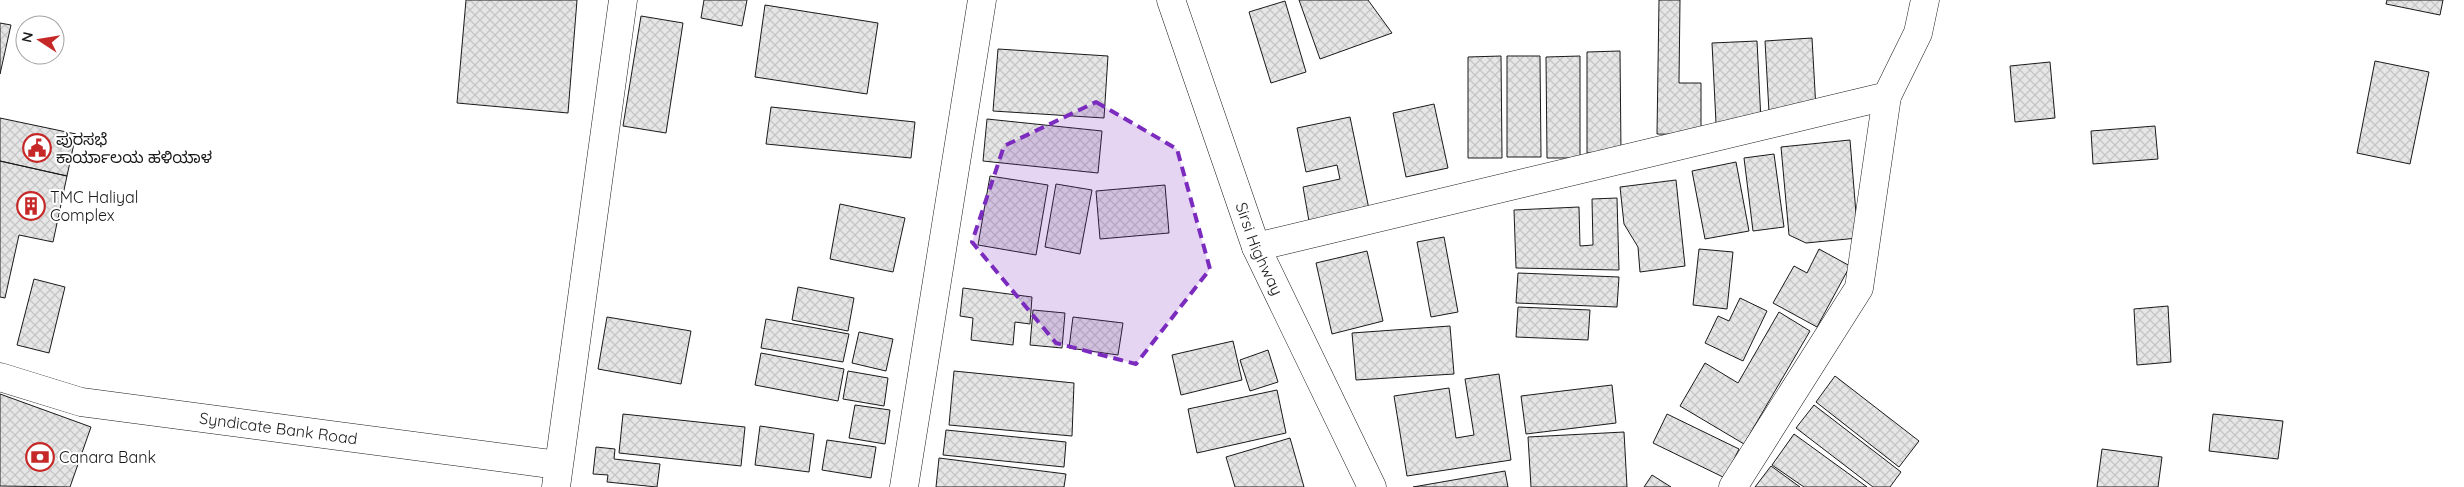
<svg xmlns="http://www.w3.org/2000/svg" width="2464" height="487" viewBox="0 0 2464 487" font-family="Quicksand,'Noto Sans Kannada',sans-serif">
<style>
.building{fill:url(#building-cross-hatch);stroke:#1a1a1a}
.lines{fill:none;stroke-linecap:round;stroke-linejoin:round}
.minor-casing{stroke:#1a1a1a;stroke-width:29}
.tertiary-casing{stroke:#1a1a1a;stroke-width:29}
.primary-casing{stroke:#1a1a1a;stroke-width:29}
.minor{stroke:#fff;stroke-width:28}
.tertiary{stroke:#fff;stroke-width:28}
.primary{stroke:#fff;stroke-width:28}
.marked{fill:#7b2cbf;fill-opacity:0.2;stroke:#7b2cbf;stroke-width:4;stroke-dasharray:10 6;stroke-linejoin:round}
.labels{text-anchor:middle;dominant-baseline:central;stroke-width:4;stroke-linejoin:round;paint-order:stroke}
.poi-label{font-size:16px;fill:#1a1a1a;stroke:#fff;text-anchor:start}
.street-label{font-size:16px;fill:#1a1a1a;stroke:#fff}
</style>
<defs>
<pattern id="building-cross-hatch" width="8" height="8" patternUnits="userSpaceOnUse" patternTransform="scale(1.25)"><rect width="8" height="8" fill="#e6e6e6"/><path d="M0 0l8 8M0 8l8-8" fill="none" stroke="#c5c5c5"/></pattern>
</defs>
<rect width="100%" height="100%" fill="#fff"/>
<path class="building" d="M466,0H577L568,113L457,103Z
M704,0H747L742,26L701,18Z
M1299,0H1368L1392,33L1320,59Z
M1659,0H1680L1679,83H1701V135L1657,134Z
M2387,0H2443L2440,15L2386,4Z
M1285,1L1306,72L1271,83L1249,12Z
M765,5L878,23L867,94L755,77Z
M641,16L683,23L666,133L623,126Z
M0,23L11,25L0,74Z
M1812,38L1816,109L1769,112L1765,41Z
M1757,41L1761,121L1716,123L1712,43Z
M998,49L1108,56L1104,118L993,111Z
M1620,51L1621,153H1587V52Z
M1501,56L1502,158H1468V57Z
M1507,56H1540L1541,157H1507Z
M1580,56V158H1547L1546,57Z
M2375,61L2429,72L2410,164L2357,153Z
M2050,62L2055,118L2015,122L2010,66Z
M1434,104L1448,168L1406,177L1393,113Z
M771,107L915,122L911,158L766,144Z
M1350,117L1370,214L1310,227L1303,187L1340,179L1337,165L1306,172L1297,128Z
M0,118L76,134L67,176L0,161Z
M987,119L1102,131L1098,173L983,161Z
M2155,126L2158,159L2093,164L2091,131Z
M1850,140L1858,238L1806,243L1789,235L1781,147Z
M1774,154L1784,227L1753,231L1744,158Z
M0,161L67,176L53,242L19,235L5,298L0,297Z
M1736,162L1749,231L1705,239L1692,171Z
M990,176L1048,185L1036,255L978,245Z
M1676,180L1685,266L1640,272L1638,247L1624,224L1620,187Z
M1056,184L1092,190L1080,254L1045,247Z
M1165,185L1169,233L1100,239L1096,191Z
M1617,198L1619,270L1516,268L1514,210L1579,207L1580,246L1593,245L1592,199Z
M840,204L905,218L893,272L830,259Z
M1444,237L1458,312L1431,317L1417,242Z
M1699,249L1733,252L1727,309L1693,305Z
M1819,249L1850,266L1817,327L1773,303L1794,266L1807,273Z
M1367,251L1383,321L1332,334L1316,263Z
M1518,273L1619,277L1617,307L1516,303Z
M34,279L65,287L49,353L17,345Z
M798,287L854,298L848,331L792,320Z
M963,288L1032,297L1030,324L1015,322L1013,345L971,340L973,318L960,316Z
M1740,298L1767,311L1743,361L1705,343L1718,316L1729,321Z
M2168,306L2171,362L2137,365L2134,309Z
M1518,307L1590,310L1588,340L1516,337Z
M1033,310L1065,313L1062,348L1030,345Z
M1779,312L1810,331L1744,444L1680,406L1705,363L1738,383Z
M607,317L691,331L681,384L598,369Z
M1073,317L1123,323L1118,355L1069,348Z
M766,319L849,334L843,362L761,348Z
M1450,326L1454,374L1356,380L1352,333Z
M859,332L893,339L886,371L852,363Z
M1233,341L1242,380L1181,395L1172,355Z
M1268,350L1278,382L1250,391L1240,360Z
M761,353L844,369L838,401L755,385Z
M848,371L888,378L884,406L843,399Z
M954,371L1074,383L1072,436L949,425Z
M1499,374L1511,460L1407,476L1394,396L1449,388L1456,438L1474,435L1465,379Z
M1835,376L1919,441L1899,467L1816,402Z
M1612,385L1616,423L1526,434L1521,396Z
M1277,390L1286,433L1197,453L1188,409Z
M0,394L91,427L70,487L0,486Z
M855,405L890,410L885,444L849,438Z
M1814,405L1901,472L1890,487H1873L1796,428Z
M623,414L745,427L741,466L619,453Z
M1667,414L1739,449L1725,478L1653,443Z
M2213,414L2283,421L2278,459L2209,451Z
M760,426L814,434L809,472L755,465Z
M946,430L1066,442L1064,467L943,455Z
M1624,432L1627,487H1531L1528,437Z
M1794,434L1867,487H1804L1772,465Z
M1290,438L1304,487H1235L1226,457Z
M827,440L876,447L871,478L822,470Z
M596,447L615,449L614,459L660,464L657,487L607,482L608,475L593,474Z
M2102,449L2162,457L2158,487H2097Z
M939,458L1066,474L1064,487H936Z
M1771,466L1800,487H1755Z
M1505,471L1508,487H1413Z
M1652,475L1671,487H1644Z"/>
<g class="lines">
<defs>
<g id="minor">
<path d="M1256,247L1887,96L1918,33L1925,0"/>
<path id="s1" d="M0,377L81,402L558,465"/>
<path d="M556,487L623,0"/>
<path d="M1733,487L1859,288L1887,96"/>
</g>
<path id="tertiary" d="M904,487L982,0"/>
<g id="primary">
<path id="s2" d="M1171,0L1256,247L1372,487"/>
</g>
</defs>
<use href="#minor" class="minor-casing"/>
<use href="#tertiary" class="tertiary-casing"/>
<use href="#primary" class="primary-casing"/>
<use href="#minor" class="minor"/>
<use href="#tertiary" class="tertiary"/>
<use href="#primary" class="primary"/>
</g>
<path class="marked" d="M1096,102L1177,149L1210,269L1136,364L1056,343L972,242L1004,146Z"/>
<defs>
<symbol id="civic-ring" viewBox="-11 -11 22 22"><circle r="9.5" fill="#fff" stroke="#c62828" stroke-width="1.5"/><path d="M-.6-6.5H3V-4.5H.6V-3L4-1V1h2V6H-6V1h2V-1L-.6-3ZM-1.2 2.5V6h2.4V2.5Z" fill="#c62828"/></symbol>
<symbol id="building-ring" viewBox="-11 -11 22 22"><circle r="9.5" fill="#fff" stroke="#c62828" stroke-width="1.5"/><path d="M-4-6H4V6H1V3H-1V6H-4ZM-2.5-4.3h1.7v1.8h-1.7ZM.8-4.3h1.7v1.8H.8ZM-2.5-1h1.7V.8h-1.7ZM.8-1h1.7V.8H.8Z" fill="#c62828"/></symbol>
<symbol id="bank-ring" viewBox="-11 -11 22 22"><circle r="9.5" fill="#fff" stroke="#c62828" stroke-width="1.5"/><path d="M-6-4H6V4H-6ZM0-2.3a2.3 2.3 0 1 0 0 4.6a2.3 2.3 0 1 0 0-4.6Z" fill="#c62828"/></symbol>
</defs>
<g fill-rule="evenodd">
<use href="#civic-ring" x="21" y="132" width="32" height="32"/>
<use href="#building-ring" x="15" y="190" width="32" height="32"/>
<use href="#bank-ring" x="24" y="441" width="32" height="32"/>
</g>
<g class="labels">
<g class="poi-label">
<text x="56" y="139">ಪುರಸಭೆ<tspan x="56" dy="18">ಕಾರ್ಯಾಲಯ ಹಳಿಯಾಳ</tspan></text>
<text x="50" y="197">TMC Haliyal<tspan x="50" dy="18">Complex</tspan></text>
<text x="59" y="457">Canara Bank</text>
</g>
<g class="street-label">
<text stroke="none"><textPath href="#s2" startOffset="264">Sirsi Highway</textPath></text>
<text stroke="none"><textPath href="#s1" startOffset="284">Syndicate Bank Road</textPath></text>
</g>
</g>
<g transform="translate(40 40) rotate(282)"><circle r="24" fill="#ffffff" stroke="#a3a3a3"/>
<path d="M0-4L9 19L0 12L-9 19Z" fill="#c62828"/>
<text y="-8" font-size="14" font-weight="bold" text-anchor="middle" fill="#1a1a1a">N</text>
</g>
</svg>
